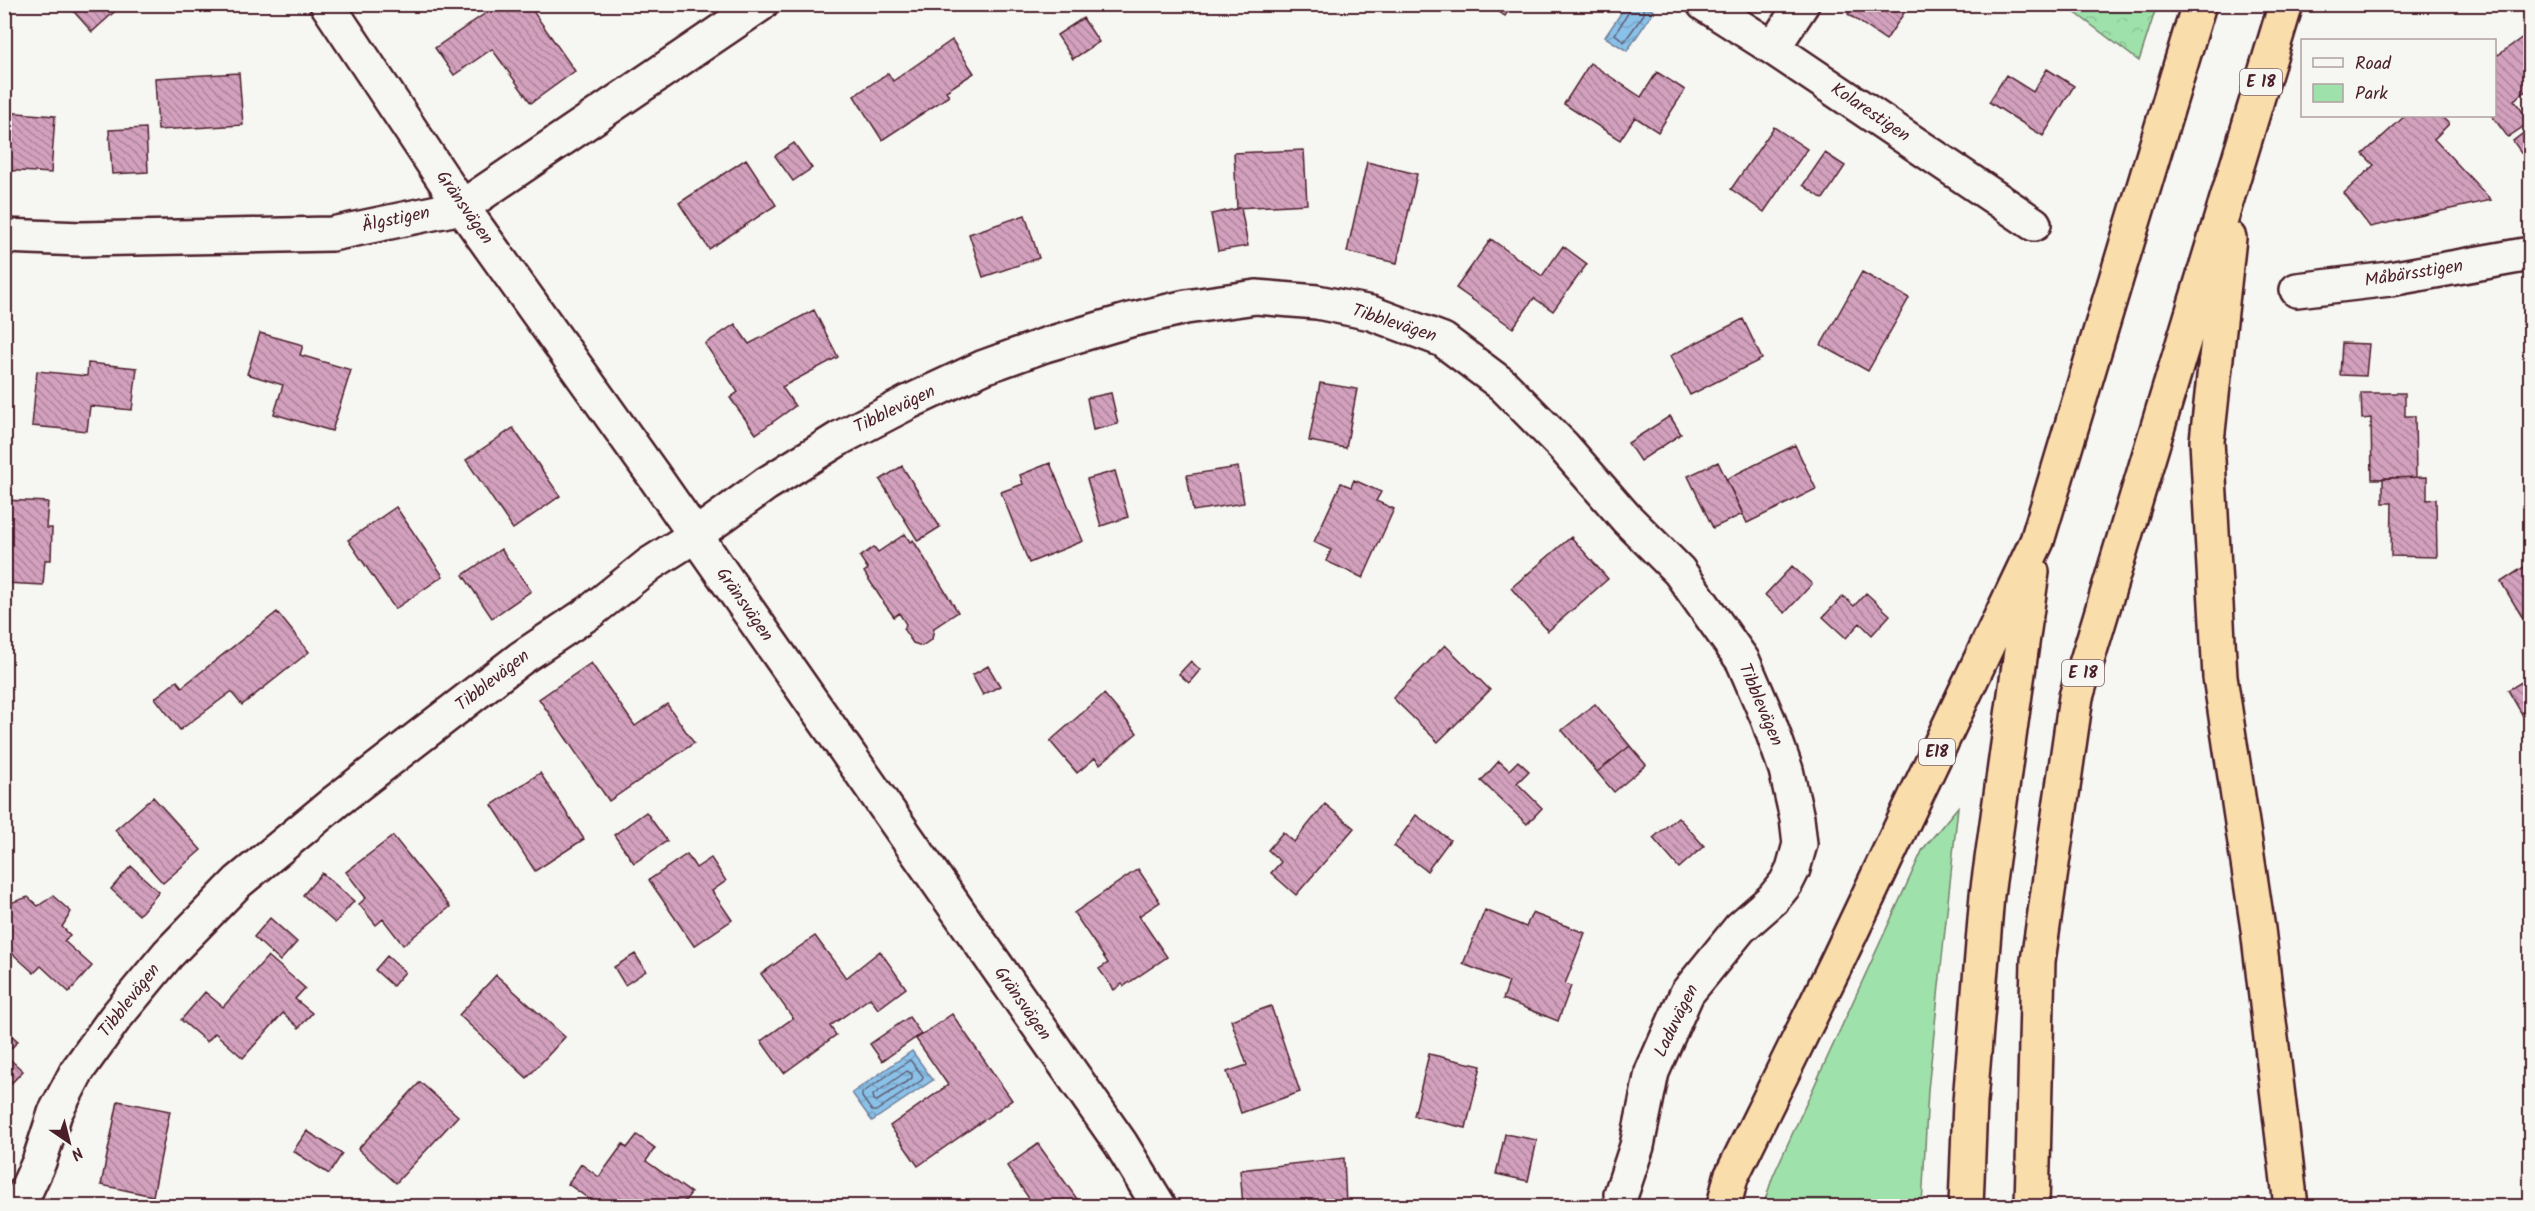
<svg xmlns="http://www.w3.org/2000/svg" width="2535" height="1211" viewBox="0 0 2535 1211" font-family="Kalam,sans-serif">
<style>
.green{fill:#9ee1ab;stroke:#74806b;stroke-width:1.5}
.forest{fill:url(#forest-crowns);stroke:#74806b;stroke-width:1.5}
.water{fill:url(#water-waves);stroke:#70809c;stroke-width:1.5}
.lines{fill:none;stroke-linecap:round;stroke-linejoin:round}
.shore{stroke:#636077;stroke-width:1.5}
.building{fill:url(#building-back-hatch);stroke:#4a1f2b;stroke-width:1.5}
.minor-casing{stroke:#4a1f2b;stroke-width:38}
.highway-casing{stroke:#4a1f2b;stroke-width:38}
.minor{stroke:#f6f6f2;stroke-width:33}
.highway{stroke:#f9ddab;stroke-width:33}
.labels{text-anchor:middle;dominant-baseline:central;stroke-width:6;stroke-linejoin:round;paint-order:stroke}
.shield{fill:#f6f6f2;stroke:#7e6067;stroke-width:1.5}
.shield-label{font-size:16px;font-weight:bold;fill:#4a1f2b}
.street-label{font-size:18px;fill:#4a1f2b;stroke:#f6f6f2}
</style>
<defs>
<pattern id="forest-crowns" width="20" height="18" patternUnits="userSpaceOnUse" patternTransform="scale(1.5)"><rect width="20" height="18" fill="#9ee1ab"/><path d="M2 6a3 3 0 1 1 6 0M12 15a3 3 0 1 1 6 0" fill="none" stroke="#8ac193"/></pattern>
<pattern id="water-waves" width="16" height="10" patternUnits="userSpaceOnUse" patternTransform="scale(1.5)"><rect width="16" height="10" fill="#89c1e8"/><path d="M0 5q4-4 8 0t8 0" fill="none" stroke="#78a5c7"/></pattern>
<pattern id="building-back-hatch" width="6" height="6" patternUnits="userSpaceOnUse" patternTransform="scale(1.5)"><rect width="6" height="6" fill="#d3a1be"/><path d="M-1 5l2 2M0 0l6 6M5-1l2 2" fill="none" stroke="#ad839b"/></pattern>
</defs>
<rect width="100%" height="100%" fill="#f6f6f2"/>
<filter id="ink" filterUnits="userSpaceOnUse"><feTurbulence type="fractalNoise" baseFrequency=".0167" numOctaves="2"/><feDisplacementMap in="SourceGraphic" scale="12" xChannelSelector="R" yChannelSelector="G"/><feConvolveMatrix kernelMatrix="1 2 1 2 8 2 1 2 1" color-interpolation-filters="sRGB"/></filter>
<g filter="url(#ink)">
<path class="green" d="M1958,807L1928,1090L1922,1206H1763L1773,1176L1923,849Z"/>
<path class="forest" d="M2065,5H2157L2139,61Z"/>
<path class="water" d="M1627,4L1644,5L1654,11L1627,51L1605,37Z
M912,1051L933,1080L872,1121L852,1093Z"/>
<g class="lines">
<path class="shore" d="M1631,4L1630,10L1615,34L1624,42L1644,14L1642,4
M910,1060L923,1076L922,1080L876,1111H872L862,1097V1093Z
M907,1071L912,1074V1078L877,1101L874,1100L873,1095Z"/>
</g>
<path class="building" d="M67,4H123L92,32Z
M499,4H528L575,71L531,103L492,49L454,75L435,48Z
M1487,4H1513L1505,16Z
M1855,4H1910L1886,40L1848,14Z
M1083,18L1099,42L1073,59L1057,35Z
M2527,34L2530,38V88L2514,100L2530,122L2508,137L2492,116H2494V50L2498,55Z
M952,40L974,73L946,91L949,96L882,140L854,96L888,73L893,81Z
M1590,63L1641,97L1657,72L1685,90L1658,132L1635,117L1620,140L1564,104Z
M2047,69L2074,86L2043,136L1989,102L2006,75L2033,92Z
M239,73L243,125L158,130L155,78Z
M4,112L55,116L51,173L4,170Z
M2405,116H2441L2449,124L2434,139L2491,200L2370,227L2344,193L2374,165L2363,154Z
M1774,127L1807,149L1764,212L1731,189Z
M146,128L148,172L112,174L109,130Z
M2530,128V165L2513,141Z
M794,143L812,168L793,181L775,156Z
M1304,150L1307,204L1237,208L1234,153Z
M1825,153L1845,166L1823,199L1803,185Z
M746,159L776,205L709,249L679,203Z
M1367,162L1417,174L1397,263L1347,252Z
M1241,208L1248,246L1218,251L1211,214Z
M1025,215L1039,258L983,277L969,234Z
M1491,239L1542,276L1563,246L1587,264L1553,311L1534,298L1513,328L1456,288Z
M1862,272L1909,298L1868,371L1821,345Z
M814,310L838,357L782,387L795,406L756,434L730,398L738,392L705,344L735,324L749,344Z
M1743,319L1762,359L1690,395L1670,356Z
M260,333L303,345L300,355L351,370L332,431L274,414L283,385L247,374Z
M2342,343L2369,344L2366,376L2340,375Z
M88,363L137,368L132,410L90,406L87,431L32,426L37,371L87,376Z
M1320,383L1357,389L1346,448L1309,441Z
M1111,393L1118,424L1093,430L1087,398Z
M2361,393H2405V416H2415L2416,477L2372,479L2371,418L2362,419Z
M1670,416L1681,434L1640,461L1628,443Z
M513,428L560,496L513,529L466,460Z
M1795,445L1816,489L1747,523L1726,479Z
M1718,462L1743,514L1713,528L1688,476Z
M1050,463L1083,541L1029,563L1001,492L1023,484L1020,475Z
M902,466L940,527L918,541L880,480Z
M1238,467L1244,503L1193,511L1187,475Z
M1115,471L1128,517L1101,526L1087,479Z
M2427,477V500L2436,499L2437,557L2391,556L2392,503H2383V478Z
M1354,480L1381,492L1376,501L1394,509L1363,578L1326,561L1331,550L1314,542L1341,483L1351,487Z
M4,500L48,502L46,528H52L51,560H45L43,585L4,583Z
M396,507L443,576L395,609L348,540Z
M905,534L910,542L913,540L958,612L934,628L932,639L922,646L913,643L904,630L906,624L899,613L894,617L884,603L864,572L868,569L860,557L874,547L878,552Z
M1571,537L1608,579L1548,631L1511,588Z
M501,549L531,591L492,618L463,575Z
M2530,563V630L2501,582Z
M1792,566L1812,584L1785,613L1765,595Z
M1866,593L1890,615L1872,635L1860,623L1846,638L1823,617L1843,596L1854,606Z
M277,612L309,652L242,705L231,692L180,730L155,698L177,681L182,687Z
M1445,645L1490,690L1438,742L1393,698Z
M1191,661L1200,670L1189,683L1179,674Z
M591,663L635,726L667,704L694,743L609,801L539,699Z
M988,666L1000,686L983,695L972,675Z
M2530,677V728L2508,690Z
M1104,694L1137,733L1100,764L1095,758L1077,773L1050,741Z
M1595,704L1630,746L1597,772L1562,730Z
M1630,746L1646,765L1614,792L1597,772Z
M1499,761L1509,770L1518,761L1529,771L1517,783L1542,808L1527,824L1481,781Z
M540,773L584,839L535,871L492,805Z
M153,797L201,850L163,883L115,830Z
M1325,804L1354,828L1296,895L1271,873L1281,862L1268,850L1283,832L1294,842Z
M646,812L667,841L634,863L614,835Z
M1416,815L1450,840L1427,871L1394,846Z
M1678,817L1704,846L1679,868L1653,838Z
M393,836L450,907L403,945L383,919L376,925L359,904L366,898L346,872Z
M687,854L696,868L711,858L726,881L712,891L732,920L694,946L649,880Z
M131,866L159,892L139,915L111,889Z
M1138,869L1160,902L1139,916L1167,957L1124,986L1122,984L1114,990L1099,969L1108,963L1074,913Z
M322,873L354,901L335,923L303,895Z
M53,896L71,912L62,927L70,935L64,941L92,966L69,992L41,966L34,973L4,946V913L7,904L28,897L38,906Z
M1485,910L1526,927L1532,913L1585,933L1565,984L1571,986L1558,1021L1503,999L1509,982L1463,964Z
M270,918L297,942L280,961L254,937Z
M815,936L846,978L880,951L906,988L878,1009L870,998L830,1026L836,1035L784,1073L761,1041L793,1018L761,974Z
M635,954L646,971L625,985L614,967Z
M268,956L305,988L295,999L312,1013L299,1028L283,1013L243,1058L215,1033L207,1042L181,1020L205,992L223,1007Z
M387,956L405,972L393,986L375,970Z
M496,975L565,1037L527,1078L459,1015Z
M1271,1006L1300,1092L1241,1113L1227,1072L1247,1065L1231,1020Z
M952,1014L1012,1100L918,1166L890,1126L948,1085L916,1039Z
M909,1017L921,1034L882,1061L870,1044Z
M4,1029L18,1041L5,1055L23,1071L4,1091Z
M1429,1054L1481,1066L1466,1128L1414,1116Z
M420,1082L458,1116L396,1183L358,1149Z
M118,1101L170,1111L153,1196L101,1185Z
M307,1131L342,1154L329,1174L293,1151Z
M1505,1134L1537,1140L1528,1181L1496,1174Z
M637,1135L655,1148L646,1161L691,1193L681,1206H628L629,1204L620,1198L614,1206H599L568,1184L581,1164L599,1177L623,1144L627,1148Z
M1038,1144L1082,1206H1034L1007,1166Z
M1344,1158L1346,1206H1282V1203L1243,1206L1240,1170Z
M558,1197L562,1206H530Z"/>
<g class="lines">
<defs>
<path id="minor" d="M327,4L462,207L654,476L1121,1144L1159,1206
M1704,4L1773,48L2034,224
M1773,48L1802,4
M4,236L81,239L332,234L462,207L761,4
M2297,290L2390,279L2530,254
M19,1206L39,1162L55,1113L77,1071L115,1018L168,954L238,882L335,802L521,658L590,612L650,564L696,535L766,484L840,438L909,402L984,367L1045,345L1130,320L1186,307L1256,297L1317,302L1371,313L1443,340L1503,385L1563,446L1626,518L1679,571L1743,661L1768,719L1786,770L1797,818L1800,844L1793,869L1786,883L1773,899L1740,928L1687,993L1652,1072L1637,1146L1621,1194"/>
<path id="highway" d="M2229,238L2207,441L2220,677L2258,929L2291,1206
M1724,1206L1731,1177L1836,964L2037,541L2199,4
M1966,1206L1970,1102L1987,895L2032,572
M2032,1206L2038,961L2076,697L2286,4"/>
</defs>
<use href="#minor" class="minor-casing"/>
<use href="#highway" class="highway-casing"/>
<use href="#minor" class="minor"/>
<use href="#highway" class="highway"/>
</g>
</g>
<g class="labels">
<g class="shield">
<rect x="2240" y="69" width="42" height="26" rx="4.5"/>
<rect x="2062" y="660" width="42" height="26" rx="4.5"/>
<rect x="1919" y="739" width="36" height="26" rx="4.5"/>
</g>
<g class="shield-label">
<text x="2261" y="82">E 18</text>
<text x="2083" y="673">E 18</text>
<text x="1937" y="752">E18</text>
</g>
<g class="street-label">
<text transform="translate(1870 113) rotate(34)">Kolarestigen</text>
<text transform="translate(464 208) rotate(55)">Gränsvägen</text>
<text transform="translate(396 220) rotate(-12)">Älgstigen</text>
<text transform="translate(2414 274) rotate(-9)">Måbärsstigen</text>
<text transform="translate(1394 324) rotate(18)">Tibblevägen</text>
<text transform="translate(895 410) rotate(-26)">Tibblevägen</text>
<text transform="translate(744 605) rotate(55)">Gränsvägen</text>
<text transform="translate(493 681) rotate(-38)">Tibblevägen</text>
<text transform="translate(1760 705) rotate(67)">Tibblevägen</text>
<text transform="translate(130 1001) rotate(-52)">Tibblevägen</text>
<text transform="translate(1022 1004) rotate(55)">Gränsvägen</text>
<text transform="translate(1677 1021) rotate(-64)">Laduvägen</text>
</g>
</g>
<rect width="2535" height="1211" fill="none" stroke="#f6f6f2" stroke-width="24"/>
<rect x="12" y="12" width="2511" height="1187" fill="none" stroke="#4a1f2b" stroke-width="2" filter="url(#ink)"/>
<rect x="2301" y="39" width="195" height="78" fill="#f6f6f2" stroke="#b1a0a2" stroke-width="1.5"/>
<rect x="2313" y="58" width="30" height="9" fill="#f6f6f2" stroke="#b1a0a2" stroke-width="1.5"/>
<text x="2355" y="69" font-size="18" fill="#4a1f2b">Road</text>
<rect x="2313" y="84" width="30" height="18" fill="#9ee1ab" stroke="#b1a0a2" stroke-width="1.5"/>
<text x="2355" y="99" font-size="18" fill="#4a1f2b">Park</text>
<g transform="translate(69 1142) rotate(145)" stroke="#f6f6f2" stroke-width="4.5" paint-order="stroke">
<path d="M0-4.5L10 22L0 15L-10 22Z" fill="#4a1f2b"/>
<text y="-9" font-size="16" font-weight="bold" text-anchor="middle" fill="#4a1f2b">N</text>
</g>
</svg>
